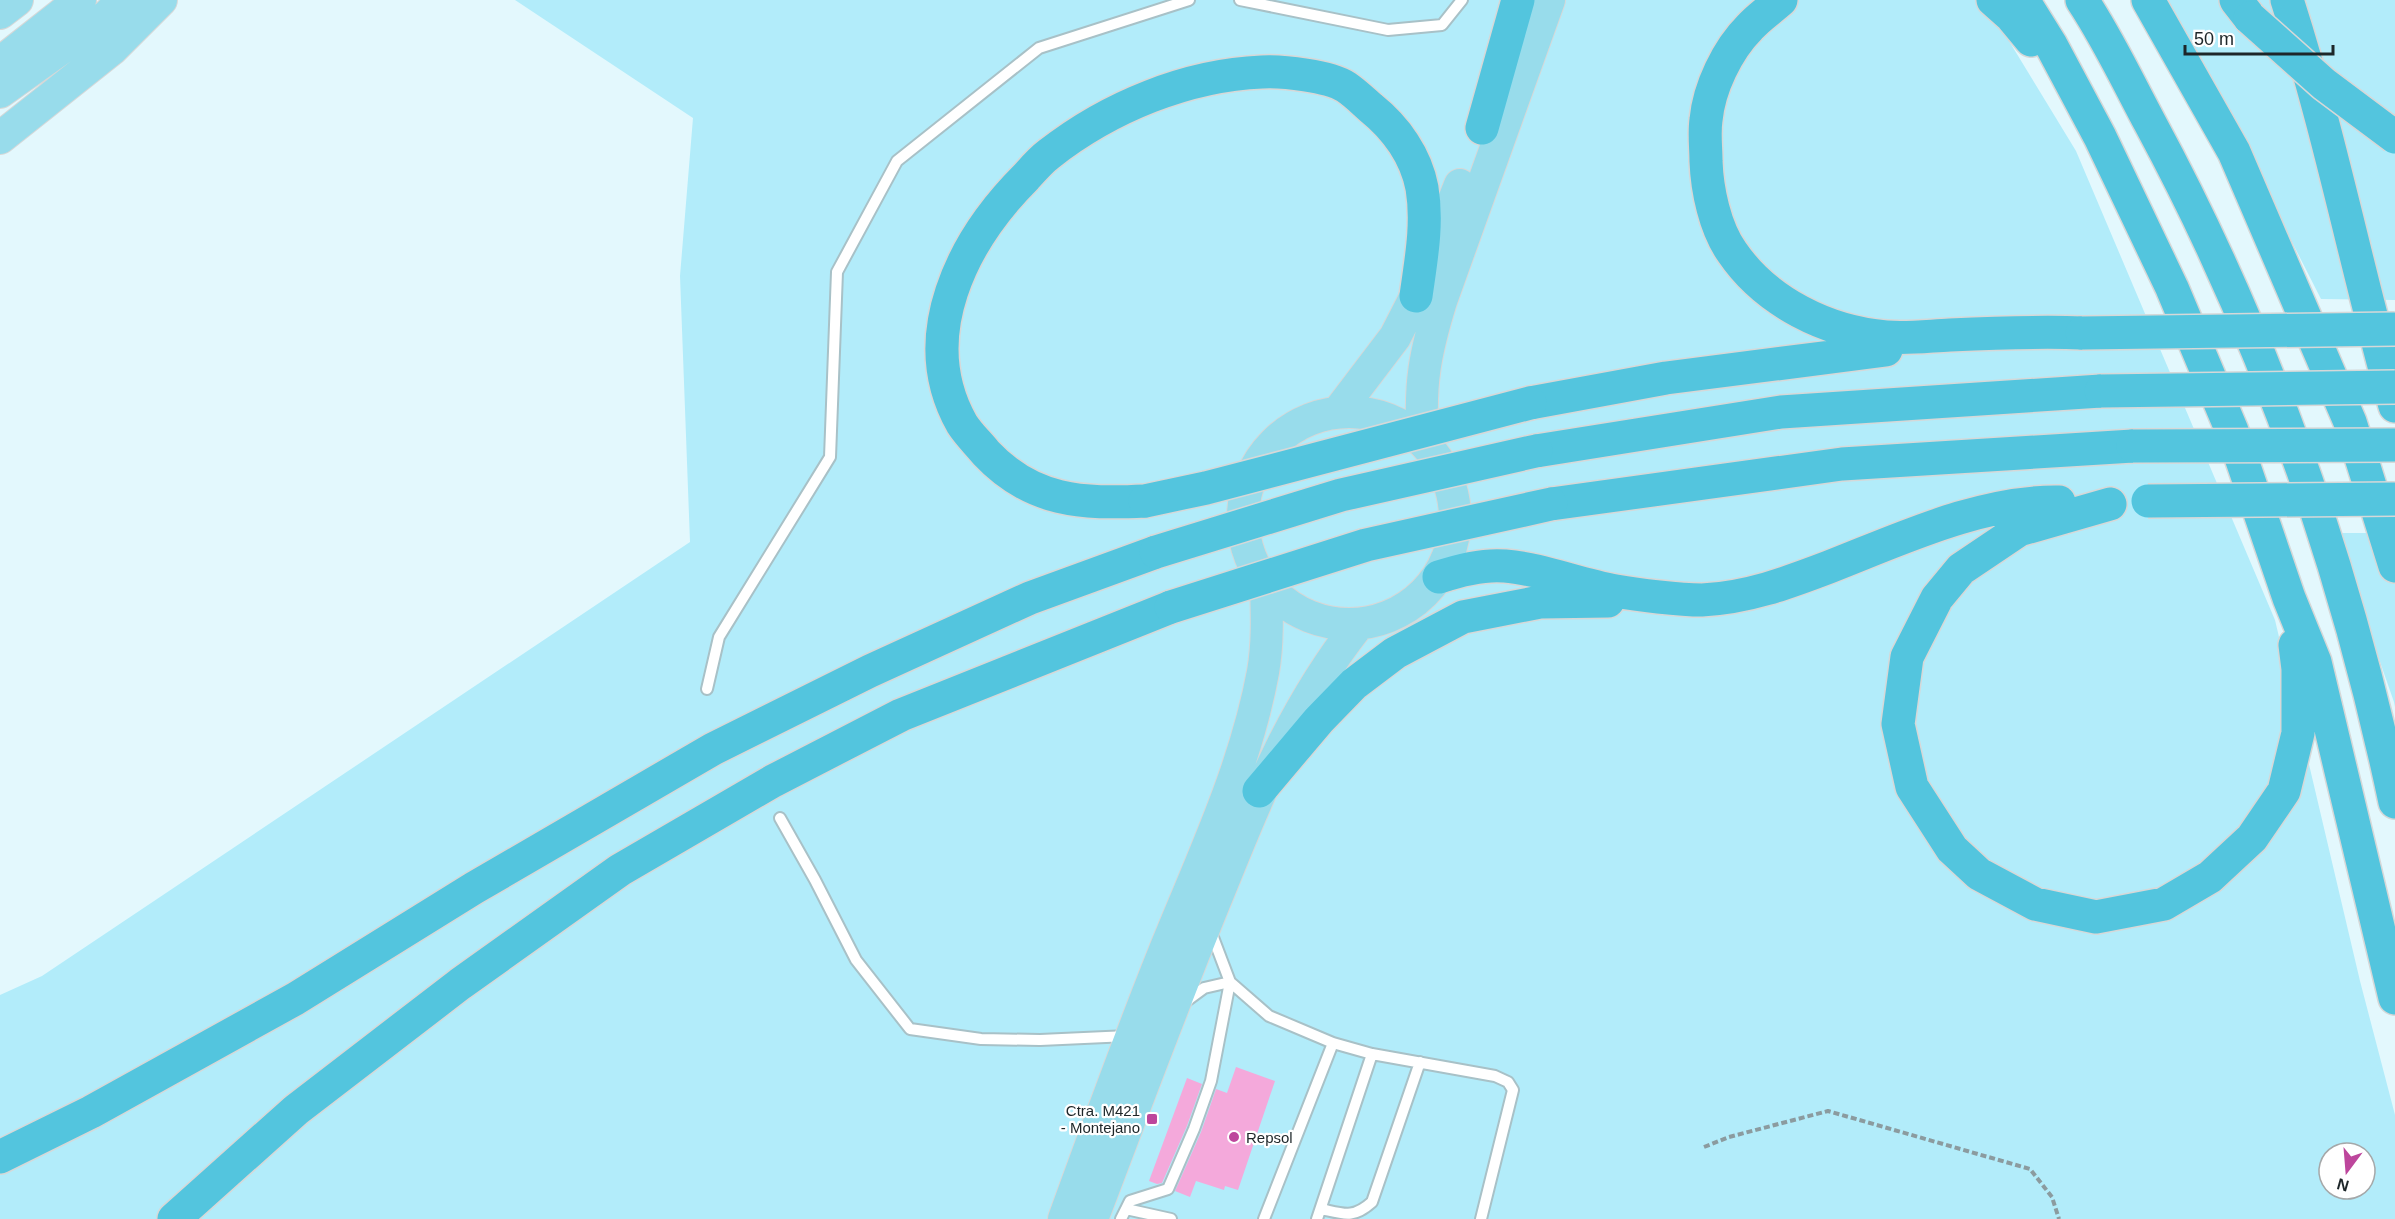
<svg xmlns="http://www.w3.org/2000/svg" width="2395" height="1219" viewBox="0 0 2395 1219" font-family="Arial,sans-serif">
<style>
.green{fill:#b2ecfa;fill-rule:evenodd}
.building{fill:#f4a9db}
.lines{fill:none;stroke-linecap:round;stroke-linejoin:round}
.service-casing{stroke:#a8c1c7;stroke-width:14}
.primary-casing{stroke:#d6d8d8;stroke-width:34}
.motorway-casing{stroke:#d6d8d8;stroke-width:36}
.path{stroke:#8b9b9f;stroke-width:4;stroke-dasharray:6 3;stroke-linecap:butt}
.service{stroke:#fff;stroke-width:10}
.primary{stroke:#98dceb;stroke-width:32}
.motorway{stroke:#53c5de;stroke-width:33}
.motorway-bridge-casing{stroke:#d6d8d8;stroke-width:36;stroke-linecap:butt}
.motorway-bridge{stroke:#53c5de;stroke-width:33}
.poi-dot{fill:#bd469c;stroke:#fff;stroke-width:2}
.labels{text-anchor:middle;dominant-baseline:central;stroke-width:4.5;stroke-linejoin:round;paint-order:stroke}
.poi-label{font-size:15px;fill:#1d2629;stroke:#fff;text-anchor:end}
</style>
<rect width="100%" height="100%" fill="#e3f8fd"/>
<path class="green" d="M515,0H1984L2076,151L2275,620L2360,981L2395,1115V1219H0V995L42,976L690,542L680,276L693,118ZM2329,1153H2365V1189H2329Z
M2164,0H2395V300L2321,299L2180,22Z
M2335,533H2395V707L2394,702Z"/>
<path class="building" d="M1236,1067L1275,1081L1238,1190L1225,1186L1224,1190L1196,1181L1190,1197L1175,1191L1201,1132L1216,1089L1227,1093Z
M1187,1078L1202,1084L1187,1126L1162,1183L1157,1184L1149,1181Z"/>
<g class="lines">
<defs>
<path id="service" d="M1240,0L1388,30L1442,25L1462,0
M707,689L719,637L830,457L837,272L897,161L1039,48L1189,0
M780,818L815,880L856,960L910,1029L981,1039L1040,1040L1128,1036
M1211,932L1230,982L1269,1016L1333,1043L1372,1054L1495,1076L1508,1082L1513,1090L1481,1219
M1185,1002L1204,988L1230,982
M1126,1209L1171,1219
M1321,1209C1344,1214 1353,1219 1372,1202L1420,1062
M1121,1219L1130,1201L1168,1189L1194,1129L1211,1081L1230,982
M1264,1219L1333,1043
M1317,1219L1372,1054"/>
<path id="primary" d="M0,13L17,0
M0,63L80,0
M0,92L107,16L123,0
M0,138L112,49L161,0
M1338,412L1395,337L1416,296L1460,185
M1243 518a106 106 0 1 1 212 0a106 106 0 1 1-212 0Z
M1423,439C1419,384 1425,353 1441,301L1549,0
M1064,1219C1096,1131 1128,1042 1163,955C1200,863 1245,770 1263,672C1268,644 1267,614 1266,586
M1092,1219C1134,1109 1175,998 1220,889C1258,794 1294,706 1358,625"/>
<path id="motorway" d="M1781,0C1771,9 1759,17 1750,27C1727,50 1709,88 1706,120C1704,133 1706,148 1706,161C1707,190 1715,228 1732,252C1766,302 1827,332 1886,337C1907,339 1929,336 1950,335C1994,333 2038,331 2082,333
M1993,0L2011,16L2031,40
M2023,0L2051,45L2100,137L2172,288L2232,431L2289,598L2315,662L2395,998
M2082,0C2108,39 2128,82 2150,123C2265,336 2345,566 2395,802
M2148,0L2234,152L2350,422L2395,566
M2236,0L2250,18
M2287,0C2330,133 2357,271 2395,406
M1482,128L1518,0
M1530,403L1666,378L1886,350
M1536,451L1781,412L2101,391
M1145,501C1082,504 1032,502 986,453C978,443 969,435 962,424C913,337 962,241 1026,177C1033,169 1041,160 1049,154C1109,107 1187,75 1262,72C1283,71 1329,76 1346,87C1355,93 1363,101 1371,108C1396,128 1416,156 1422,188C1428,224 1421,260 1416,296
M1551,504L1842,464L2133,446
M2110,504L2019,530L1961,569L1937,598L1907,657L1898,724L1912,787L1952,849L1979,874L2035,904L2096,917L2164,904L2210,877L2252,838L2284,791L2298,733V669L2295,645
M1439,577C1460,570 1483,564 1505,566C1543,569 1579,585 1616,591C1638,595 1679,600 1702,600C1747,598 1787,583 1829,567C1901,539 1980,501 2059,502
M1259,791L1319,720L1354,684L1395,653L1463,617L1540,602L1608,601
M0,1157L91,1112L295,999L474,888L713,749L870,671L1030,598L1156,552
M174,1219L296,1110L460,984L620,870L773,781L901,715L1171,607"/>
</defs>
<use href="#service" class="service-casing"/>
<use href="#primary" class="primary-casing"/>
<use href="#motorway" class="motorway-casing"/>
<path class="path" d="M1704,1147L1729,1137L1828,1111L2030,1169L2052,1197L2059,1219"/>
<use href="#service" class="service"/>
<use href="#primary" class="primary"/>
<use href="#motorway" class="motorway"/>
<defs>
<path id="motorway-bridge" d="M2250,18L2324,84L2395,137
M2082,333L2395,329
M2101,391L2395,387
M2133,446L2395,445
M1145,501L1206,488L1530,403
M2148,501L2395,499
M1156,552L1341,495L1536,451
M1171,607L1366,545L1551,504"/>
</defs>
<use href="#motorway-bridge" class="motorway-bridge-casing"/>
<use href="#motorway-bridge" class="motorway-bridge"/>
</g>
<g class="poi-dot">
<rect x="1146" y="1113" width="12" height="12" rx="3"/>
<circle cx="1234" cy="1137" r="6"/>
</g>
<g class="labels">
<g class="poi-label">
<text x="1140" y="1110">Ctra. M421<tspan x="1140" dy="17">- Montejano</tspan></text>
<text x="1246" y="1137" text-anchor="start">Repsol</text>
</g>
</g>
<g transform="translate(2347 1171) rotate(196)"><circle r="28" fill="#ffffff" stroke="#a5a8a9" stroke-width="1.5"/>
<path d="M0-4.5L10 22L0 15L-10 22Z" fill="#bd469c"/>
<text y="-9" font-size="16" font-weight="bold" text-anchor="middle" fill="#1d2629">N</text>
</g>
<path d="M2185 45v9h148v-9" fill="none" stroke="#1d2629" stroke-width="3"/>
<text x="2194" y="45" font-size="18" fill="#1d2629" stroke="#ffffff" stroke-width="4.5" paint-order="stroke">50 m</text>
</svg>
